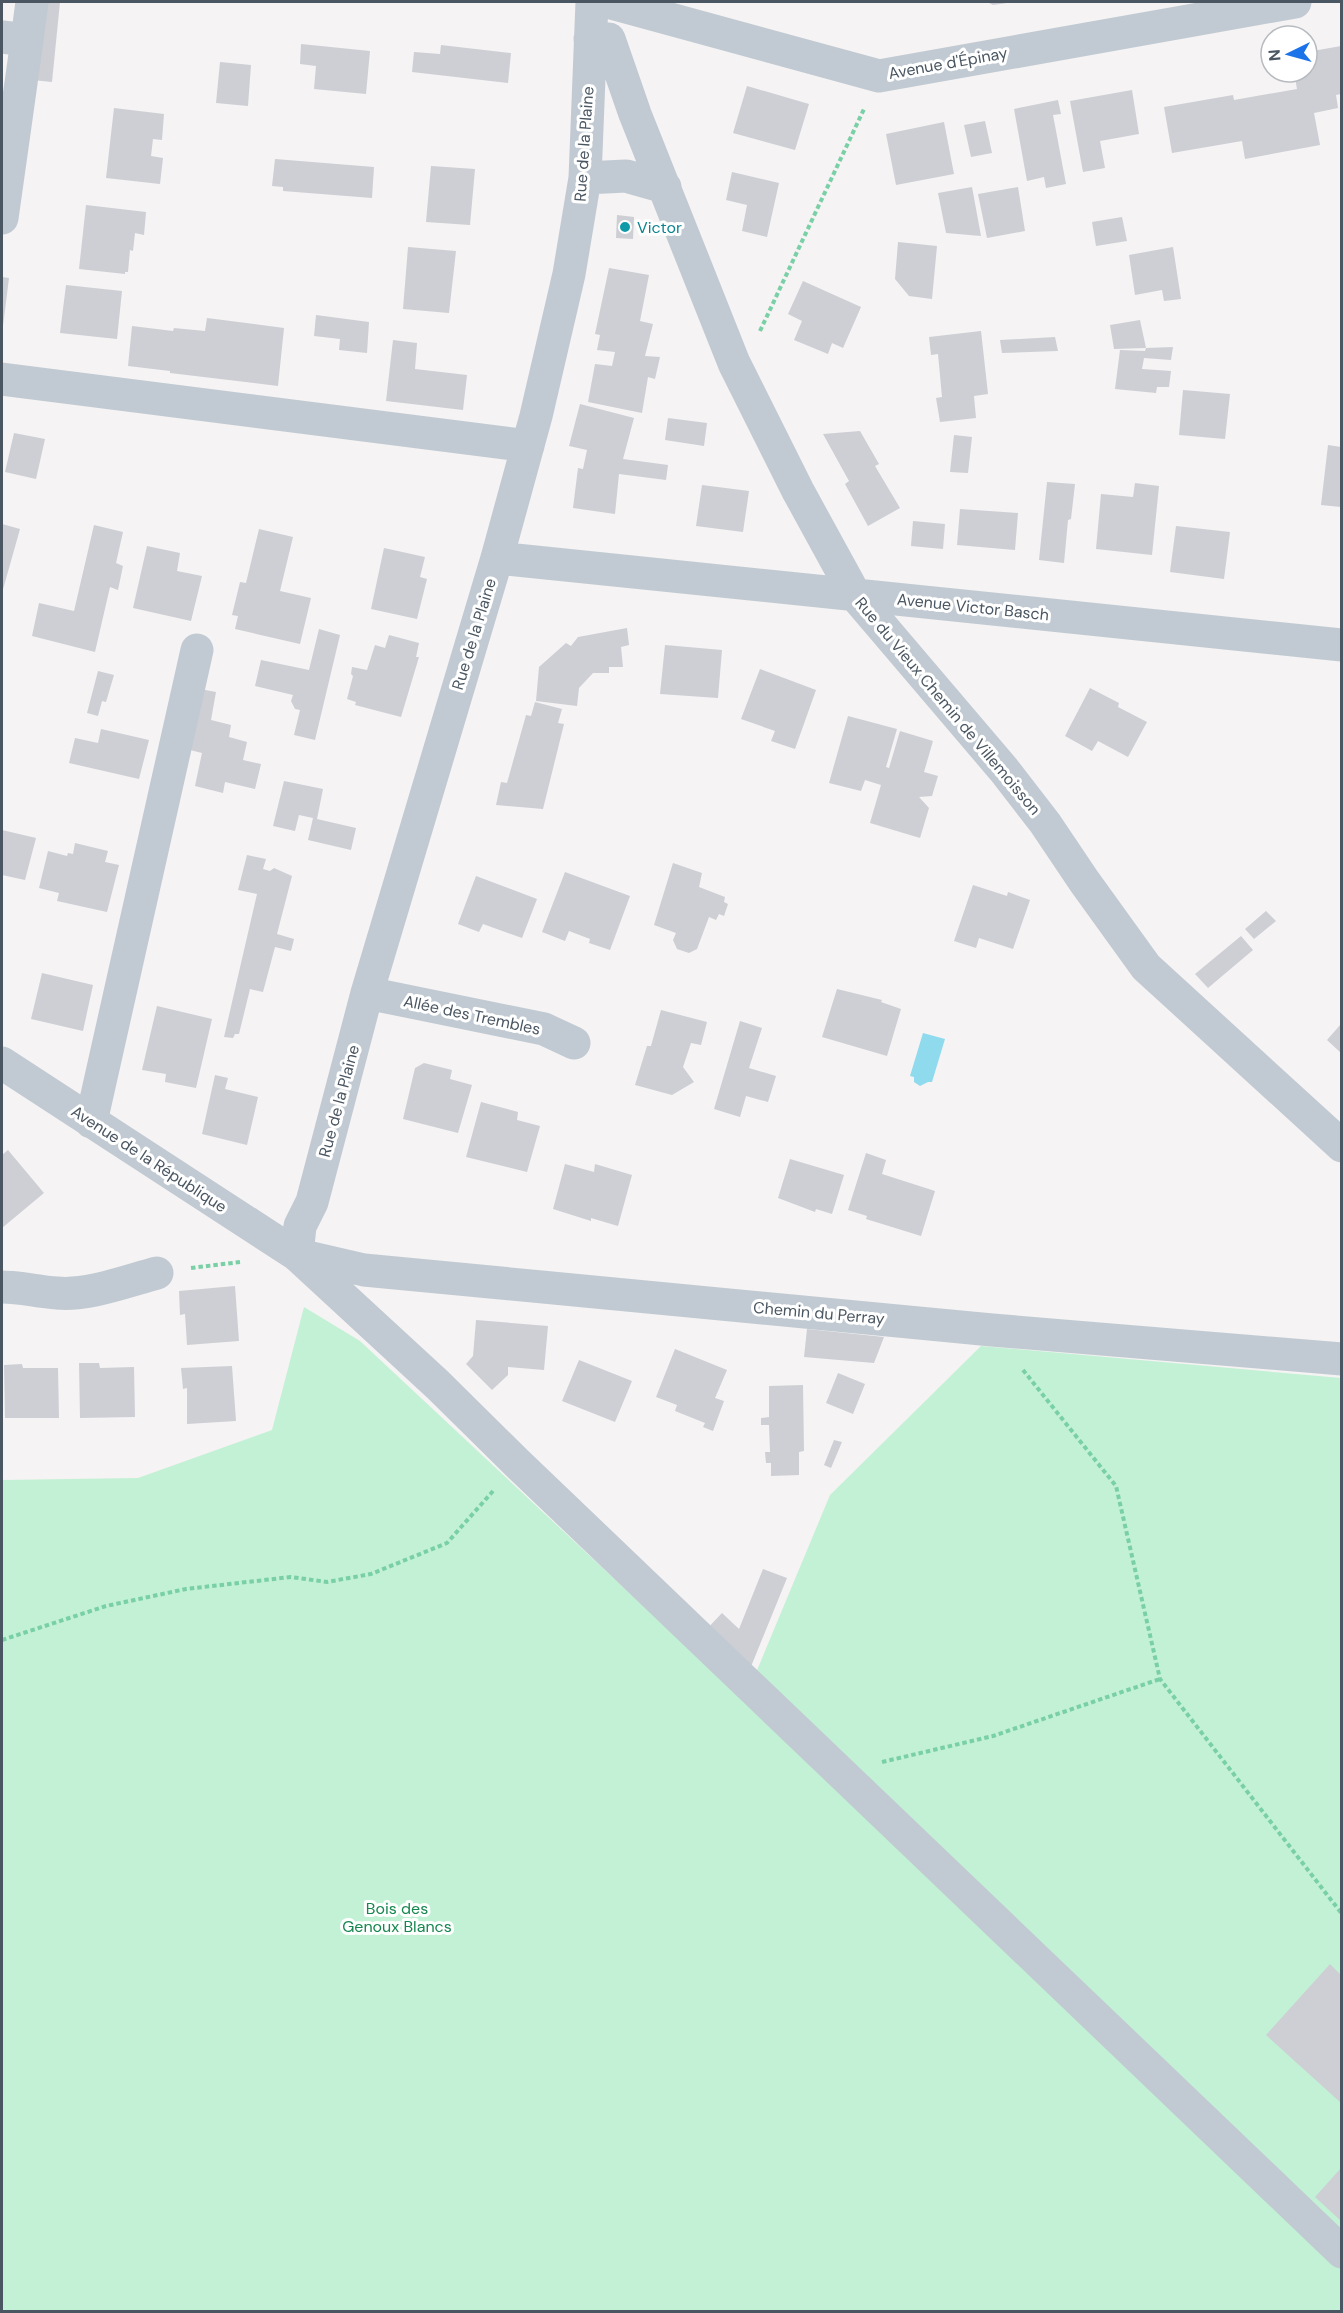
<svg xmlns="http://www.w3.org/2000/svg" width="1343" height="2313" viewBox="0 0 1343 2313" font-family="'DM Sans',sans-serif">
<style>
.green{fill:#c3f1d5}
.water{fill:#90daee}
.building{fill:#cdcfd5}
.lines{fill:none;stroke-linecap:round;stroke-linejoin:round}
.path{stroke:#7ad0a6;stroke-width:4;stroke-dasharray:4.5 3;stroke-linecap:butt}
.minor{stroke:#c1cad2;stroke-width:33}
.culture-dot{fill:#0f9aa8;stroke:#fff;stroke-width:2}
.labels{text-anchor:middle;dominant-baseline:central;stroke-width:6;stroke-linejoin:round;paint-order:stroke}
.street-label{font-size:16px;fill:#4a5661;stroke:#fff}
.culture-label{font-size:16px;fill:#0d838f;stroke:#fff;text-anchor:start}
.park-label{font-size:16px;fill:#17864f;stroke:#fff}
</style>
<rect width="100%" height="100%" fill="#f5f3f3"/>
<path class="green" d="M304,1307L360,1341L670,1631L748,1692L830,1495L981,1346L1341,1378V2311H2V1480L138,1478L272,1430Z"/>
<path class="water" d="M923,1033L945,1039L932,1082H928L920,1086L914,1082V1077L910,1076Z"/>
<path class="building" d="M42,2H60L52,82L32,80Z
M987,2H1007V3L993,5Z
M301,44L370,51L366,94L314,89L316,66L300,64Z
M441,45L511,53L508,83L412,72L414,52L440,54Z
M1341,46V94L1336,95L1338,108L1314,113L1320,145L1245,159L1242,141L1172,153L1164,107L1233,95L1234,100L1297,89L1294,72H1307V52Z
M220,62L251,65L248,106L216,103Z
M747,86L809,104L795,150L733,133Z
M1132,90L1139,134L1100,141L1105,168L1083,172L1070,101Z
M1058,100L1061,114L1053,115L1066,184L1046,188L1044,177L1027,181L1014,109Z
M114,108L164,114L162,140L153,139L151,156L163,158L160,184L106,178Z
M985,121L992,153L971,157L964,125Z
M944,122L954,174L896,185L886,134Z
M275,159L374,167L372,198L283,191V187L272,186Z
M431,166L475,169L470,225L426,222Z
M732,172L779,183L767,237L742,231L747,205L726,200Z
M972,187L981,236L946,233L938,193Z
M1018,187L1025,231L987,238L978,194Z
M86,205L146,212L144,235L135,233L133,251L130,250L128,272H125V274L79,269Z
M617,215L634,217L633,239L616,238Z
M1122,217L1127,241L1096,246L1092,222Z
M898,242L937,246L932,299L909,296L895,279Z
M408,247L456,251L449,313L403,309Z
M1173,247L1181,299L1164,301L1162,290L1135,295L1129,255Z
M609,268L649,275L640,321L653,324L645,356L660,357L655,379L648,377L642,413L588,402L595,364L612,366L615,352L597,350L600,335L595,334Z
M2,277L9,278L3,326H2Z
M803,281L861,307L843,348L832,343L828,354L794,340L802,321L788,314Z
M66,285L122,291L117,339L60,333Z
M316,315L369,322L367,353L339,350L340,339L314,336Z
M207,318L284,328L278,386L170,373V371L128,366L132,326L173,331L174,328L205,331Z
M1140,320L1146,348L1173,347L1171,360L1144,358L1142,369L1171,371L1169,387H1157L1156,393L1115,389L1120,350L1145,351L1146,348L1114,349L1110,325Z
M981,331L988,394L974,396L976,418L940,422L936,398L942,397L938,354L931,355L929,337Z
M1055,337L1058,351L1002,353L1000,340Z
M393,340L417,343L415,369L467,375L463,410L386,401Z
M1183,390L1230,394L1225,439L1179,435Z
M580,404L634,418L623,459L668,465L666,480L619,474L615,514L573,508L578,468L583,469L587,450L569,446Z
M668,418L707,423L704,446L665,440Z
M860,431L879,464L875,466L900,508L868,526L845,484L849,481L823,434Z
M14,433L45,439L36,479L5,472Z
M954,435L972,437L968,473L950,472Z
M1328,445L1341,447V507L1321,505Z
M1047,482L1075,484L1071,519L1068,520L1064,563L1039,560Z
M1135,483L1159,486L1152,555L1096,549L1101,494L1133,497Z
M702,485L749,491L743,532L696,526Z
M960,509L1018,513L1015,550L957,545Z
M913,521L945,524L943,549L911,546Z
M2,524L20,529L2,593Z
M94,525L123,532L116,563L123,566L118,590L110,587L95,652L32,636L39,603L74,611Z
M1176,526L1230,532L1224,579L1170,572Z
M259,529L293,537L280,591L311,598L300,644L235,629L238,616L232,615L240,582L246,583Z
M147,546L180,553L177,571L202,576L191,621L133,608Z
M384,548L425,557L420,577L427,579L417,619L371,609Z
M627,628L629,645L621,647L623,667H609V673H593L579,688L577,706L536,701L539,667L566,643L571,646L578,637Z
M319,629L340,635L315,740L294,735L300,710L295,709L291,701L293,695L255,686L261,660L309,670Z
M389,635L419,643L416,657H419L401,717L355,705L356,702L347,699L353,676L351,674L352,667L367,670L375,645L385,648Z
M665,645L722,650L718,698L660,694Z
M760,669L816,690L795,749L771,741L775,731L741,719Z
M98,671L114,675L106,702L102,701L98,716L87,713Z
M1090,688L1119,703L1118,707L1147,722L1128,757L1098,741L1092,751L1065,736Z
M200,689L216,692L211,720L231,725L229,737L247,742L243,760L261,764L255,789L225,782L223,793L195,786L202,753L186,749Z
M535,702L562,709L558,723L564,724L543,809L496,805L501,782L507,783L526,715L531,716Z
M848,716L897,729L886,767L889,768L900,731L933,741L924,772L938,776L932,796L919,797L929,808L920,838L870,823L881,785L865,780L861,791L829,783Z
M101,729L149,740L139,779L69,763L75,738L98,743Z
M284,781L323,789L317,819L356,828L351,850L308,840L313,818L299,815L295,831L273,826Z
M2,830L36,838L25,880L2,875Z
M75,843L108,851L105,862L119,865L107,912L57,901L59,893L39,888L48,851L67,856L68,853L73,854Z
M247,855L266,859L263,869L270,871L274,868L292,876L277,934L294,939L291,951L275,947L263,992L250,989L239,1034H235L233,1038L224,1037L257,894L238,890Z
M673,863L702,873L699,887L725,897L724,902L728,904L724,916L719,914L716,920L709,917L697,949L689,953L677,949L673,940L676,933L654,925Z
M565,872L630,896L610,950L589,943L590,939L569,931L565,941L542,932Z
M476,876L537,899L522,938L483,924L479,932L458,924Z
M973,885L1007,896L1008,892L1030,900L1013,949L979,938L976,948L954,941Z
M1266,911L1276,921L1254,939L1245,929Z
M1241,936L1253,950L1208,988L1195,974Z
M42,973L93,985L83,1031L31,1019Z
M837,989L882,1000L881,1002L901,1009L887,1056L822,1037Z
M157,1006L212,1019L196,1088L165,1082L166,1074L142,1070Z
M661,1010L707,1022L701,1045L691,1043L683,1067L694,1082L672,1095L635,1085L647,1046H651Z
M740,1021L762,1028L749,1068L776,1076L768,1102L746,1096L740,1117L714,1109Z
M1341,1024V1053L1327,1040Z
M424,1063L452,1070L450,1079L472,1085L458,1133L403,1119L415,1068Z
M215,1075L228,1078L225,1089L258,1097L247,1145L202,1134Z
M481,1102L518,1112L517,1120L540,1126L527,1172L466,1157Z
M8,1150L44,1193L2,1228V1155Z
M866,1153L886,1160L882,1174L935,1191L921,1236L866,1219L867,1216L848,1210Z
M790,1159L844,1175L832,1214L816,1209L815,1212L778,1198Z
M565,1164L594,1172L595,1164L632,1175L618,1226L591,1218V1221L553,1209Z
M235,1286L239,1341L187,1345L185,1314L180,1315L179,1291Z
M476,1320L548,1326L544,1370L508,1367V1375L492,1390L466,1364L473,1356Z
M807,1329L884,1337L874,1363L804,1357Z
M675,1349L727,1370L715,1398L724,1401L713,1431L703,1427L705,1423L675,1411L677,1405L656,1397Z
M579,1360L632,1381L615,1422L562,1401Z
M79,1363H99L100,1368L134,1367L135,1417L80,1418Z
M22,1364L23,1368H58L59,1418H5L4,1365Z
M232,1366L236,1421L187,1424V1388L183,1389L181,1368Z
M838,1373L865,1384L853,1414L826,1403Z
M803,1385L804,1451L799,1452V1475L771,1476V1463H766L765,1452H770L769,1425H761V1418L769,1417V1386Z
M834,1440L842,1442L831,1468L824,1465Z
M763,1569L787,1578L748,1674L704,1632L722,1613L739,1629Z
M1330,1964L1341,1975V2103L1266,2035Z
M1341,2168V2221L1315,2197Z"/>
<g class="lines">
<path class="path" d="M760,331L864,109
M191,1268L240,1262
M1023,1370L1116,1486L1160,1679L1342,1914
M2,1640L106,1606L186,1589L291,1577L327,1582L371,1574L447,1543L493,1491
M882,1762L993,1736L1160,1679"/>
<path class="minor" d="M608,2L879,76L1295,2
M2,37L27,40L32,2
M590,39H609L635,114L734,363L798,491L855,595L1004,770L1045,823L1084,881L1146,967L1342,1146
M2,131L14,133L2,218
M14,133L27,40
M585,178L626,176L665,187
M2,379L528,446
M497,558L1342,645
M367,993L544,1029L574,1043
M2,1063L297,1255L438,1385L517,1463L1342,2252
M91,1122L197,650
M297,1255L300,1226L312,1202L367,993L497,558L536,416L569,274L585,178L592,2
M299,1255L364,1270L992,1330L1342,1359
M2,1287C21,1287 38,1292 57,1293C88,1296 127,1281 157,1273"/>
</g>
<circle class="culture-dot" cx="625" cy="227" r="6"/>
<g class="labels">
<g class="street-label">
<text transform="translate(948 63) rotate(-10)">Avenue d'Épinay</text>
<text transform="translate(584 144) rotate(-86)">Rue de la Plaine</text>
<text transform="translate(973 607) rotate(6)">Avenue Victor Basch</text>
<text transform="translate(474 634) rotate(-73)">Rue de la Plaine</text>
<text transform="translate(948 706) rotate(50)">Rue du Vieux Chemin de Villemoisson</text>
<text transform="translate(472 1015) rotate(12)">Allée des Trembles</text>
<text transform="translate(339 1101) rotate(-75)">Rue de la Plaine</text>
<text transform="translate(149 1159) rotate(33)">Avenue de la République</text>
<text transform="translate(819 1313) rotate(5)">Chemin du Perray</text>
</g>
<g class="culture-label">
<text x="637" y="227">Victor</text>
</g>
<g class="park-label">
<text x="397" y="1908">Bois des<tspan x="397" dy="18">Genoux Blancs</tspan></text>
</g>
</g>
<rect width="1343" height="2313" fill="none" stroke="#4a5661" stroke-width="6"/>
<g transform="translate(1289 54) rotate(265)"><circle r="28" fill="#ffffff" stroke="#b7bbc0" stroke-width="1.5"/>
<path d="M0-4.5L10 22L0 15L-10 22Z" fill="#1a73e8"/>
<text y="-9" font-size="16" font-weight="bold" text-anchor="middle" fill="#4a5661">N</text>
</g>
</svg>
